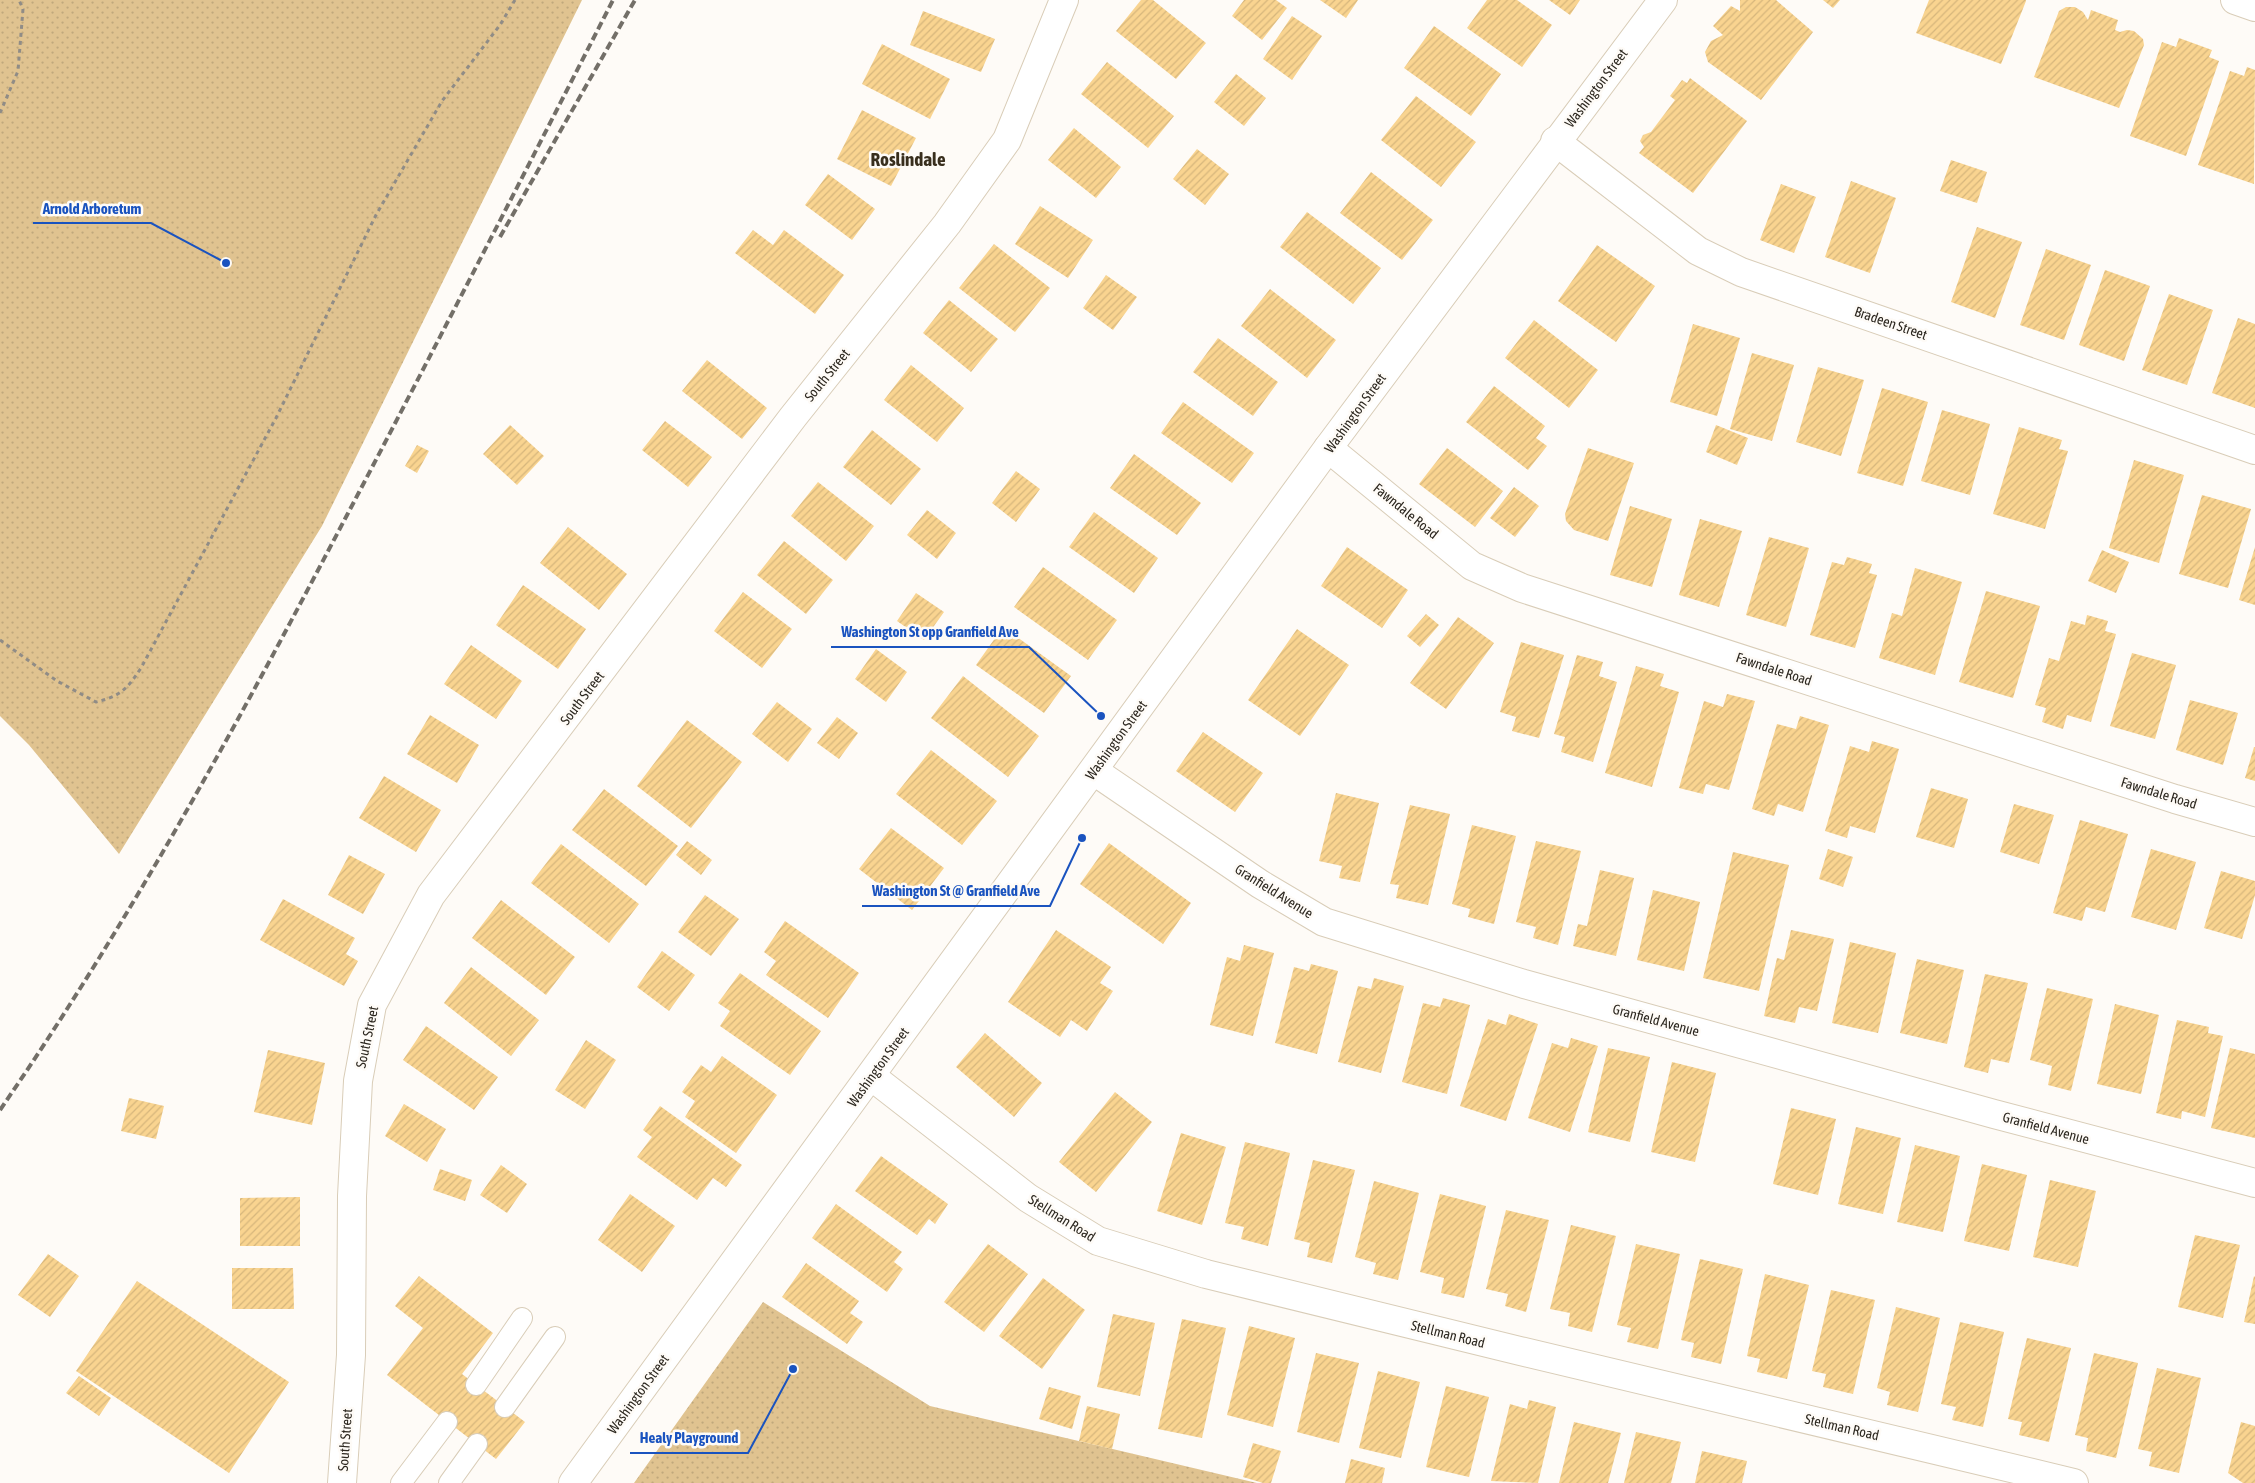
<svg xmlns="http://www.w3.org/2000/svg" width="2255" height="1483" viewBox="0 0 2255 1483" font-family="'Asap Condensed',sans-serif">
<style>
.park{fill:url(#park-dots)}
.building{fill:url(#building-hatch)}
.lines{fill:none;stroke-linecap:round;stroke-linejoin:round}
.service-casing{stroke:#d9cdb8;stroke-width:22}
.minor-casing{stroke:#d9cdb8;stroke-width:30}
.primary-casing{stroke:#d9cdb8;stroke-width:30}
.path{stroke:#908c86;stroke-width:3;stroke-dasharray:4 4;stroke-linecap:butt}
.service{stroke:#fff;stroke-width:20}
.minor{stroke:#fff;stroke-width:28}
.primary{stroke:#fff;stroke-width:28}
.rail{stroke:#736f68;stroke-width:4;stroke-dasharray:8 4;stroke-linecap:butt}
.labels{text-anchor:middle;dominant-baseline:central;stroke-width:5;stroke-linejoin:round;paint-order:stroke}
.street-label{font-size:14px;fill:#2c271f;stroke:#fefbf7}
.district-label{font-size:19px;font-weight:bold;fill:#382e1d;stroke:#fefbf7}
.leader{fill:none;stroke:#1a53bf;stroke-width:2}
.callout-dot{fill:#1a53bf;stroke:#fefbf7;stroke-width:2}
.callout-label{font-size:15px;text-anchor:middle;font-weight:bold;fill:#1a53bf;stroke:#fefbf7;stroke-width:5;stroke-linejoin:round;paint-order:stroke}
</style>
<defs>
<pattern id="park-dots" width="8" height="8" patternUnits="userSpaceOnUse" patternTransform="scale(1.25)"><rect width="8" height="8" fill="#e0c390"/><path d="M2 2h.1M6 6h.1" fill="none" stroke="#c0a87c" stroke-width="1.8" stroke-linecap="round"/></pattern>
<pattern id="building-hatch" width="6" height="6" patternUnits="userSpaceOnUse" patternTransform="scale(1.25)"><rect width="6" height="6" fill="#f9d490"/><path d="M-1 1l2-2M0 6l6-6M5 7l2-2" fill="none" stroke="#d6b67c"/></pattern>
</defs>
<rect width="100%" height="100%" fill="#fefbf7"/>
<path class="park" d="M0,0H582L322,526L119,854L29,745L0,716Z
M763,1302L930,1406L1257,1483H634Z"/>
<path class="building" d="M1141,0H1153L1206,43L1176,79L1116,31Z
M1244,0H1276L1287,8L1262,40L1232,16Z
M1320,0H1358L1346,18Z
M1487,0H1517L1552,25L1522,67L1467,28Z
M1549,0H1580L1570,15Z
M1740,0H1776L1813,32L1761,100L1708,62L1705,52L1711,41L1723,35L1713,26L1731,6L1740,11Z
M1823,0H1840L1833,8Z
M1929,0H2026V1L2001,64L1916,33Z
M2066,7H2075L2083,12L2088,20L2091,10L2118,20L2115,30L2120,32L2127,30L2134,31L2143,39L2144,45L2119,108L2034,77L2059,11Z
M923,11L995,39L981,72L910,45Z
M1292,16L1322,36L1292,80L1263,59Z
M1434,26L1501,74L1471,116L1404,68Z
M2179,38L2212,50L2209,57L2219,61L2186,156L2130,136L2162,42L2176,47Z
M882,44L950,79L930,119L862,84Z
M1107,62L1174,116L1148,148L1081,94Z
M2247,67L2255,70L2254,184L2198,165L2230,71L2244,76Z
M1236,74L1266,98L1244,126L1214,102Z
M1690,78L1747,121L1693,193L1639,153L1644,147L1640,141L1643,135L1651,132L1675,100L1670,96L1682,80L1687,83Z
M1416,96L1476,142L1441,187L1381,140Z
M862,110L916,138L891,186L837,159Z
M1074,128L1121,167L1096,198L1048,160Z
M1197,149L1229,174L1205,205L1173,179Z
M1951,160L1987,172L1977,203L1940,191Z
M1371,172L1433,220L1402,260L1340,213Z
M828,174L875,209L852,240L805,205Z
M1851,181L1896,198L1870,273L1825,257Z
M1781,184L1816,197L1794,253L1760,240Z
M1040,206L1093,240L1068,278L1015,244Z
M1307,212L1381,268L1353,304L1280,247Z
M1977,227L2022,242L1995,318L1951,302Z
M753,230L773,245L784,230L844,275L815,314L735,253Z
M994,244L1050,288L1015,332L959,288Z
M1597,245L1655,286L1616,342L1558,301Z
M2046,249L2091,265L2064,340L2020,325Z
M2105,270L2150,286L2124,361L2079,345Z
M1106,275L1137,297L1113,330L1083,308Z
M1270,289L1336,340L1307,378L1241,326Z
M2169,294L2213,310L2187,385L2142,370Z
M949,300L998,339L971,372L923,333Z
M2238,318L2255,324V408L2212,393Z
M1534,320L1598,370L1569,408L1505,358Z
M1693,324L1740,338L1717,416L1670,402Z
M1218,338L1278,382L1253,416L1193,372Z
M1752,353L1794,365L1772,441L1730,429Z
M707,360L767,408L742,439L682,391Z
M911,365L964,408L937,442L884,400Z
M1818,367L1864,380L1841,456L1796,442Z
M1494,386L1545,426L1536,438L1547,446L1528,470L1466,422Z
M1882,388L1928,402L1903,486L1857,473Z
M1183,402L1254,453L1232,483L1161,433Z
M1942,410L1990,424L1970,495L1921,481Z
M665,421L712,457L688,487L642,450Z
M510,425L544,456L517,485L483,454Z
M1716,425L1748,438L1737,465L1706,452Z
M2019,427L2062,440L2059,449L2068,451L2045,529L1993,514Z
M872,430L921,469L891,505L843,467Z
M417,445L429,451L417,473L405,466Z
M1447,448L1503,491L1475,527L1419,484Z
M1588,448L1634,463L1608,541L1574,530L1566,521L1565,514Z
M1134,454L1201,503L1177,535L1110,488Z
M2134,460L2184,475L2159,563L2109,548Z
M1016,471L1040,489L1016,522L992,503Z
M818,482L874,526L846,561L791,516Z
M1514,487L1539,506L1515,537L1490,518Z
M2202,495L2251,509L2228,588L2179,574Z
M1630,506L1672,519L1652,587L1610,575Z
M927,510L956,533L937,559L907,535Z
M1094,512L1158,558L1134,593L1069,547Z
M1700,519L1742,531L1719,607L1679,595Z
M568,527L627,574L599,610L540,563Z
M1769,537L1809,548L1786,627L1746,615Z
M784,541L833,580L806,614L757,575Z
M1347,547L1408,590L1382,628L1321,586Z
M2255,547V605L2239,600Z
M2102,550L2129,562L2116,593L2088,581Z
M1847,557L1872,564L1869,573L1877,575L1855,648L1810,635L1832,562L1844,565Z
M1043,567L1117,620L1088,660L1014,607Z
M1915,568L1962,582L1935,675L1879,658L1892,613L1902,616Z
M523,585L586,629L558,669L496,625Z
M1986,591L2040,606L2013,698L1959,682Z
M743,592L792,629L762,668L714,631Z
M916,593L944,612L924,640L897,621Z
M1426,614L1439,625L1420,647L1407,636Z
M2087,615L2108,621L2105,631L2116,634L2091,722L2067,715L2063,729L2042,722L2046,708L2035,705L2049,658L2059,661L2071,621L2085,625Z
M1458,617L1494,643L1446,709L1410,683Z
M1003,627L1071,676L1044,713L976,665Z
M1297,629L1349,665L1300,736L1248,700Z
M1521,642L1564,655L1539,738L1512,731L1516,717L1500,712Z
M471,645L522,681L496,719L444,684Z
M876,649L907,672L886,702L855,679Z
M2132,653L2176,665L2155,739L2110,726Z
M1577,655L1603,662L1599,676L1617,682L1593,762L1561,752L1565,737L1554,734Z
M1636,666L1664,674L1660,686L1679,692L1652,787L1605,773Z
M963,676L1039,736L1008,777L931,718Z
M1727,694L1755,701L1729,790L1706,784L1703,794L1679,788L1704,701L1723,707Z
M2190,700L2238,713L2223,765L2176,750Z
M777,702L812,729L788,762L752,734Z
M430,715L479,745L457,783L407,754Z
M1800,716L1829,725L1803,812L1778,804L1774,816L1752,809L1777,724L1796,729Z
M837,717L858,733L839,759L817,743Z
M687,720L742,762L691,828L637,786Z
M1203,732L1263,773L1235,812L1176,771Z
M1872,741L1899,749L1875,833L1850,826L1847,838L1825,831L1850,746L1869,752Z
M2254,747H2255V781L2245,778Z
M931,750L997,801L962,845L896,794Z
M384,776L441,810L416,852L359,818Z
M1931,788L1968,799L1954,848L1916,837Z
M604,789L678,846L646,886L572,830Z
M1336,793L1379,803L1360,882L1339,878L1342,866L1319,861Z
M2014,804L2054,815L2039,864L2000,852Z
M1410,805L1450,814L1428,905L1396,898L1399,885L1390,884Z
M2080,820L2128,834L2105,912L2086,907L2082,921L2053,913Z
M1472,825L1516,836L1494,924L1468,917L1470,909L1452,904Z
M891,828L944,868L912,910L859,869Z
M687,841L712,860L701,875L676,855Z
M1536,841L1581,851L1558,945L1533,938L1536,927L1516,922Z
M1109,843L1191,903L1163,944L1080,884Z
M561,844L639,904L609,943L531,883Z
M1828,849L1853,857L1843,887L1819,879Z
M2151,849L2196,862L2176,930L2131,917Z
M1733,852L1789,865L1759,991L1703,978Z
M349,855L385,874L363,914L328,895Z
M1600,870L1634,878L1616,956L1573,946L1578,924L1587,926Z
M2221,871L2255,881V895L2242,939L2204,928Z
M1653,890L1700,902L1684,971L1637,960Z
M705,895L739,919L711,956L678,932Z
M283,899L355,938L346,954L358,961L344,986L260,940Z
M501,900L575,957L546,995L472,938Z
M785,921L859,973L828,1018L766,975L776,961L764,952Z
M1056,930L1111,967L1100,983L1113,991L1087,1031L1071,1020L1060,1037L1008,1002Z
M1791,930L1834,939L1817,1011L1799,1007L1795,1023L1764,1016L1777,958L1784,960Z
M1850,942L1896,953L1878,1033L1832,1023Z
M1244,945L1274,953L1253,1036L1210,1025L1227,957L1240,961Z
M662,951L695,975L669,1011L637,987Z
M1917,959L1964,970L1947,1044L1900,1033Z
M1311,964L1338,971L1317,1054L1275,1043L1294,967L1309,971Z
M471,967L539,1020L511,1056L444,1003Z
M740,973L821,1031L790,1075L720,1026L730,1011L718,1003Z
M1985,974L2028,983L2009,1063L1991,1059L1988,1073L1964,1067Z
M1374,978L1404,986L1381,1073L1338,1062L1358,986L1371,989Z
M2047,988L2093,999L2071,1091L2048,1085L2052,1066L2030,1060Z
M1443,998L1470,1005L1447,1094L1402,1082L1423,1003L1440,1007Z
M2115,1004L2159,1015L2141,1094L2097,1084Z
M1509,1014L1538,1024L1506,1121L1460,1106L1488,1019L1506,1025Z
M2177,1020L2209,1027L2208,1033L2223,1036L2205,1117L2182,1111L2181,1119L2156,1113Z
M426,1026L498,1077L474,1110L403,1060Z
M985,1033L1042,1083L1014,1117L956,1067Z
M1571,1038L1598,1046L1570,1132L1528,1118L1552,1043L1568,1048Z
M586,1040L616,1060L585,1109L555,1090Z
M1608,1048L1650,1057L1630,1142L1588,1132Z
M2230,1048L2255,1054V1138L2211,1128Z
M268,1050L325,1063L312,1125L254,1112Z
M722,1056L777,1095L736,1153L685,1117L695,1101L682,1092L701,1065L711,1072Z
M1672,1062L1716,1073L1695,1162L1651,1152Z
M1115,1092L1152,1122L1096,1192L1059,1162Z
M129,1098L164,1106L156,1139L121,1131Z
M404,1104L446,1129L427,1162L385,1136Z
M660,1106L742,1165L726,1187L713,1178L697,1200L637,1157L652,1137L643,1130Z
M1791,1108L1836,1119L1818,1195L1773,1184Z
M1856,1127L1901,1138L1883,1214L1838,1204Z
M1181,1133L1226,1147L1202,1225L1157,1211Z
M1245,1142L1290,1153L1268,1246L1241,1239L1244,1227L1225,1223Z
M1915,1145L1960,1156L1943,1232L1897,1222Z
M881,1156L948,1204L935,1224L929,1219L917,1235L855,1191Z
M1313,1160L1355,1170L1332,1263L1307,1257L1310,1243L1294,1239Z
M1982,1164L2027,1175L2009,1251L1964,1241Z
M501,1165L527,1184L507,1213L480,1195Z
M440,1169L472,1180L465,1201L433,1190Z
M2050,1180L2096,1191L2078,1267L2033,1257Z
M1374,1181L1419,1193L1398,1280L1373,1274L1376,1263L1355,1257Z
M630,1194L675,1226L642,1272L598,1240Z
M1440,1194L1486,1206L1464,1298L1441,1293L1444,1278L1420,1272Z
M300,1197V1246H240V1198Z
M836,1204L902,1252L894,1262L903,1269L887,1292L812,1238Z
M1506,1210L1549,1220L1526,1312L1505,1306L1508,1294L1486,1289Z
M1571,1225L1616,1236L1592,1332L1568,1326L1570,1313L1550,1309Z
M2195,1235L2240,1245L2223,1318L2178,1307Z
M988,1244L1028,1274L984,1332L944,1302Z
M1636,1244L1680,1254L1658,1349L1627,1342L1631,1328L1617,1325Z
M48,1254L79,1276L50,1317L18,1295Z
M1700,1259L1743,1269L1721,1364L1691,1357L1694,1343L1681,1340Z
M806,1263L859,1301L850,1313L863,1322L847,1344L782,1297Z
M232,1268H293L294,1309H232Z
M1765,1274L1809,1285L1787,1379L1757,1372L1760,1359L1747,1356Z
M419,1276L493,1333L462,1374L525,1422L496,1459L387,1375L423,1328L395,1306Z
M2254,1276L2255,1277V1324L2244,1322Z
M1043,1278L1085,1310L1042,1369L999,1336Z
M137,1281L289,1382L229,1473L76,1371Z
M1831,1290L1875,1300L1853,1394L1823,1387L1826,1374L1812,1371Z
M1896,1307L1940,1318L1918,1412L1887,1405L1890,1392L1877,1388Z
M1113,1314L1155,1323L1140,1396L1097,1387Z
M1182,1319L1226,1328L1202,1438L1158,1429Z
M1960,1322L2004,1332L1983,1427L1952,1420L1956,1407L1941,1404Z
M1249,1326L1295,1338L1273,1427L1227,1415Z
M2027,1338L2071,1348L2049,1442L2019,1435L2022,1422L2008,1419Z
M1316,1353L1359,1363L1339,1443L1297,1432Z
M2094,1353L2138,1363L2116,1458L2086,1451L2088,1438L2075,1435Z
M2157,1368L2201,1378L2179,1473L2149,1466L2152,1452L2138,1449Z
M1378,1371L1420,1382L1401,1458L1359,1448Z
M79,1376L111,1398L99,1416L66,1393Z
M1446,1386L1489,1397L1469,1477L1426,1467Z
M1049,1387L1081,1396L1072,1429L1039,1419Z
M1529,1400L1556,1407L1538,1483L1491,1481L1510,1404L1527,1409Z
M1087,1406L1120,1414L1112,1449L1079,1441Z
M1574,1422L1621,1433L1608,1483H1559Z
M2241,1422L2255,1426V1483H2243L2228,1473Z
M1636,1432L1681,1442L1671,1483H1624Z
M1253,1443L1281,1451L1271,1483H1263L1243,1477Z
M1702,1451L1747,1461L1742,1483H1695Z
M1351,1459L1385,1468L1382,1483H1345Z"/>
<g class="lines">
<defs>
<path id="service" d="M476,1385L522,1318
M505,1407L555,1337
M401,1483L447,1422
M449,1483L477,1444"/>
<path id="minor" d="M2235,0L2255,7
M1555,141L1698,251L1741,272L2255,450
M1328,448L1472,566L1522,588L2175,799L2255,822
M1094,771L1260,884L1324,922L1524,984L1994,1114L2255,1183
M871,1076L1028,1198L1098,1241L1206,1274L1520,1351L2074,1483
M342,1483L351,1355L352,1196L358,1081L372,1005L431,895L793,417L947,224L1007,140L1064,0"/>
<path id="primary" d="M573,1483L1328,448L1663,0"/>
</defs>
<use href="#service" class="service-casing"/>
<use href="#minor" class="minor-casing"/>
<use href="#primary" class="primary-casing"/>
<path class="path" d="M0,113L18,71L23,9L19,0
M0,640L57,681L96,702C121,696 127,689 141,668L276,418L376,215L442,101L500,25L515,0"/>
<use href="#service" class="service"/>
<use href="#minor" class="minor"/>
<use href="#primary" class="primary"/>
<path class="rail" d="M500,237L635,0
M0,1110C122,933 226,745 326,555C423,371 518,186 613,0"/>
</g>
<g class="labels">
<g class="street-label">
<text transform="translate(1596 88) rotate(-53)">Washington Street</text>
<text transform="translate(1891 323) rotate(19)">Bradeen Street</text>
<text transform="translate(827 375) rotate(-51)">South Street</text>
<text transform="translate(1355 413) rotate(-54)">Washington Street</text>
<text transform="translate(1406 511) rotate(39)">Fawndale Road</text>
<text transform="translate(1774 669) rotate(18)">Fawndale Road</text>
<text transform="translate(582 698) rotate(-53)">South Street</text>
<text transform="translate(1116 740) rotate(-54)">Washington Street</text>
<text transform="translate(2159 793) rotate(17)">Fawndale Road</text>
<text transform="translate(1274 891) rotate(32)">Granfield Avenue</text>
<text transform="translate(1656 1020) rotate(15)">Granfield Avenue</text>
<text transform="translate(367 1037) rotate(-78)">South Street</text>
<text transform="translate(878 1067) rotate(-54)">Washington Street</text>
<text transform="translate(2046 1128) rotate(15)">Granfield Avenue</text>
<text transform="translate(1062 1218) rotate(32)">Stellman Road</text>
<text transform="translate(1448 1334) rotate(14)">Stellman Road</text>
<text transform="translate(638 1394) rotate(-54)">Washington Street</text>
<text transform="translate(1842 1427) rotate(13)">Stellman Road</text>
<text transform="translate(345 1440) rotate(-86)">South Street</text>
</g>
<g class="district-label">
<text x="908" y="159">Roslindale</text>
</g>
</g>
<path class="leader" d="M226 263L151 223H33M1101 716L1029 647H831M1082 838L1050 906H862M793 1369L748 1453H630"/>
<g class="callout-dot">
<circle cx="226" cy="263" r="5"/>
<circle cx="1101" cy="716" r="5"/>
<circle cx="1082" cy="838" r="5"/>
<circle cx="793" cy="1369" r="5"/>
</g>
<g class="callout-label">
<text x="92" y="214">Arnold Arboretum</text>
<text x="930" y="637">Washington St opp Granfield Ave</text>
<text x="956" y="896">Washington St @ Granfield Ave</text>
<text x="689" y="1443">Healy Playground</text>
</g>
</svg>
